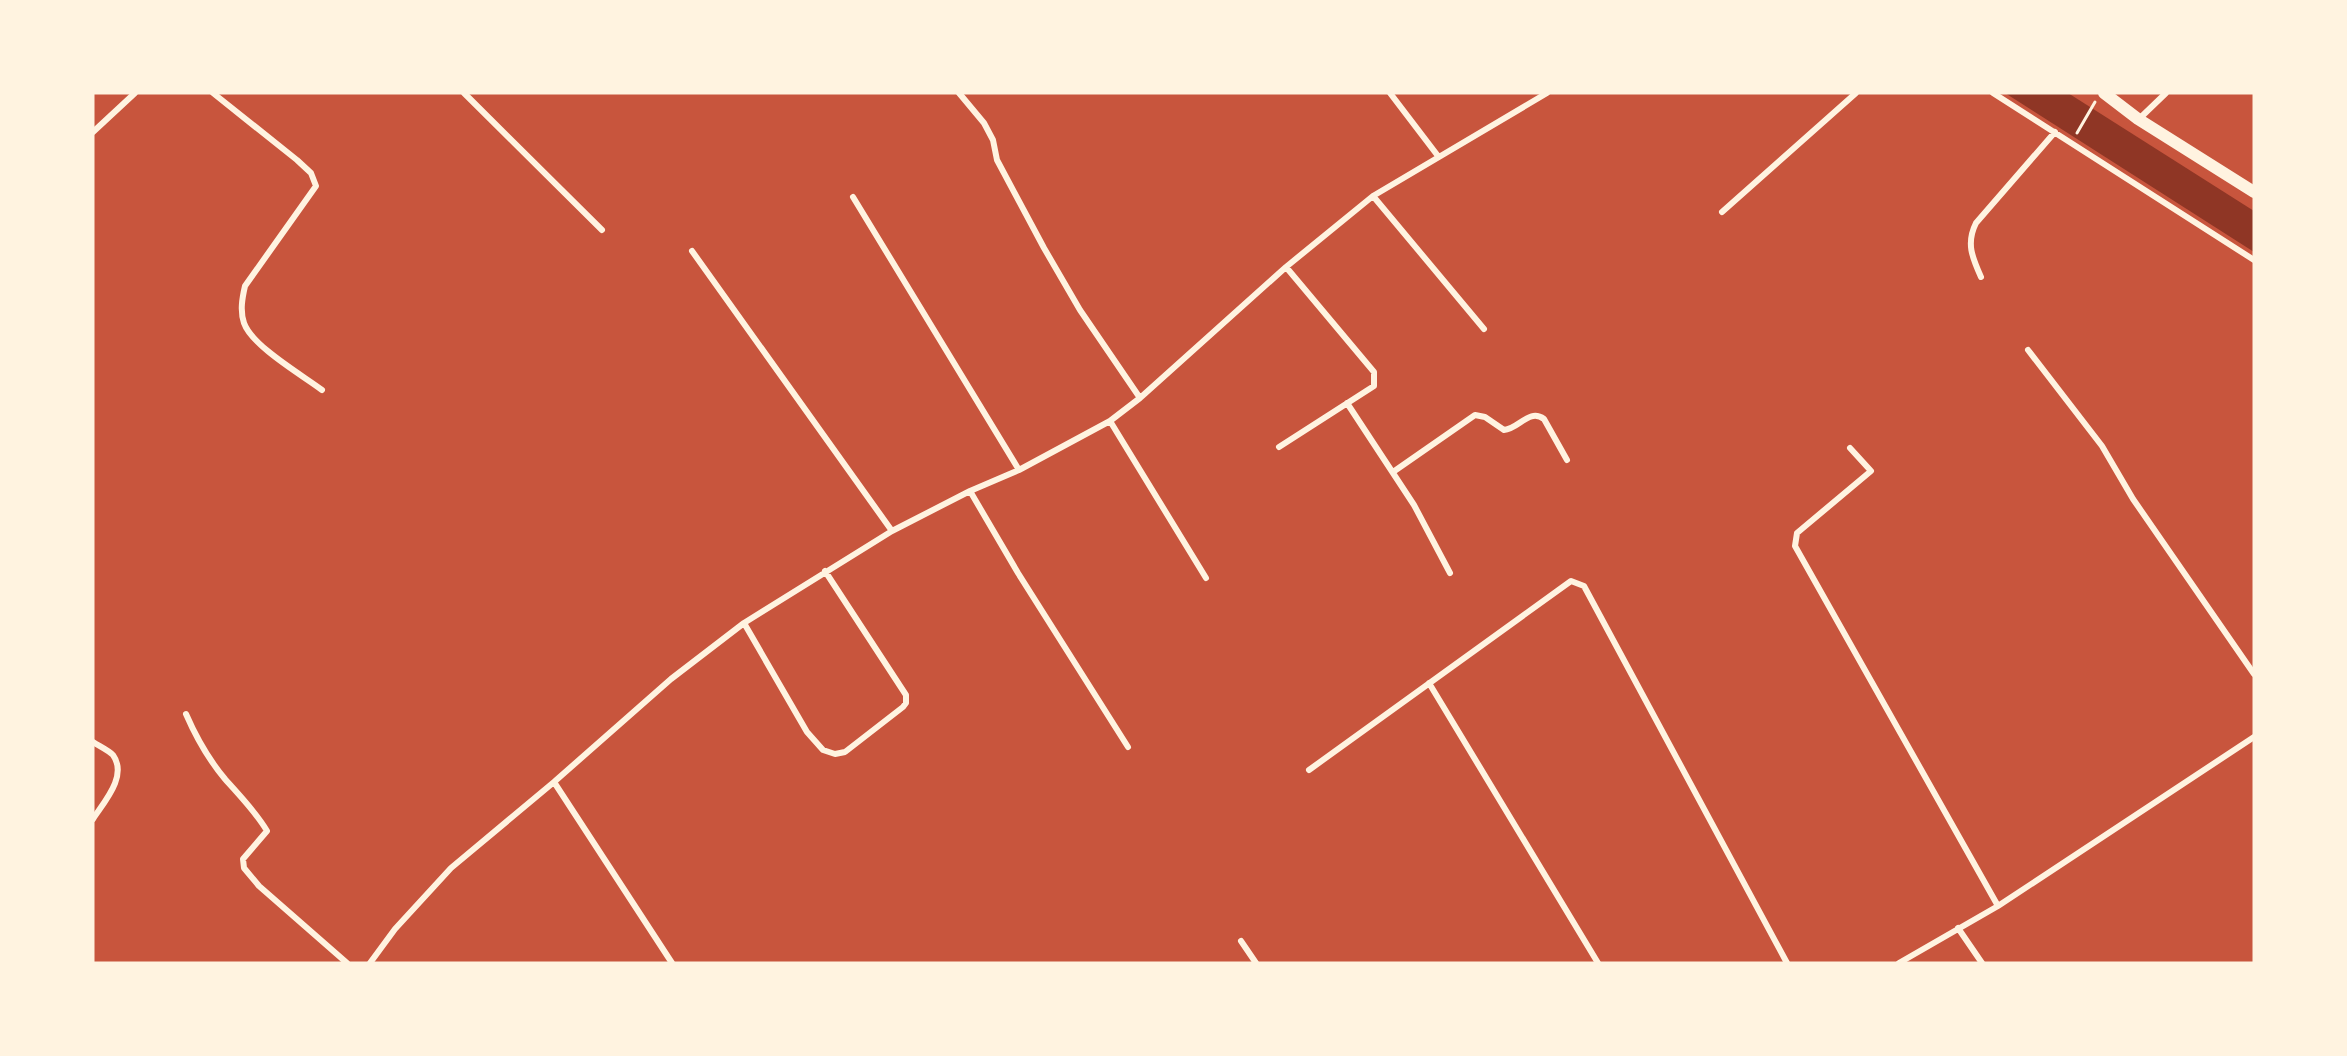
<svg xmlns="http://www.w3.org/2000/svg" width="2347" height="1056" viewBox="0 0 2347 1056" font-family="'Noto Serif',serif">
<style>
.water{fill:#8f3625}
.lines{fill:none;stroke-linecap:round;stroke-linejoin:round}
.path{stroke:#fff3e0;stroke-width:3}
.minor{stroke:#fff3e0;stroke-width:6}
.secondary{stroke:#fff3e0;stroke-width:12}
</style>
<rect width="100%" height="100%" fill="#c8553d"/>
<path class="water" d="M2005,93H2068L2254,211V252Z"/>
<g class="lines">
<path class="path" d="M2077,133L2095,102"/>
<path class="minor" d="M213,93L297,160L311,173L316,186L245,286C242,299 240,311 244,323C252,346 302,375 322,390
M464,93L602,230
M959,93L984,123L993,140L997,160L1044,248L1080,310L1140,398
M1390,93L1438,156
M1993,93L2254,260
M2139,119L2166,93
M93,132L135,93
M1373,196L1484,329
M853,197L1019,470
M1722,212L1856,93
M692,251L892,531
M1981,277C1972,257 1966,243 1976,223L2055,132
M2028,350L2102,446L2133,499L2254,674
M1347,403L1414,505L1450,573
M1110,421L1206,578
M1279,447L1374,386V372L1286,267
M1850,448L1871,471L1797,533L1795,546L1998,906
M1393,472L1475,415L1485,417L1504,430C1519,429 1529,408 1544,419L1567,460
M970,491L1018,573L1128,747
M744,623L807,732L823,750L835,754L845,752L903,707L906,703V695L825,571
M1429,683L1598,963
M186,714C196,737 209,760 225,779C240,796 256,812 267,831L243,859L244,868L259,886L347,963
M93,742C99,746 108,750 113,755C128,776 104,802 93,819
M1309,770L1571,581L1584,586L1787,963
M554,782L672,963
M1958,928L1982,963
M1241,941L1256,963
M370,963L395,929L451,868L554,782L671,679L744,623L892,531L970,491L1019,470L1110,421L1140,398L1286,267L1373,196L1547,93
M1899,963L1998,906L2254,737"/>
<path class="secondary" d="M2104,93L2138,119L2254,192"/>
</g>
<rect width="2347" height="1056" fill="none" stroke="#fff3e0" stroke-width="189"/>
</svg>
